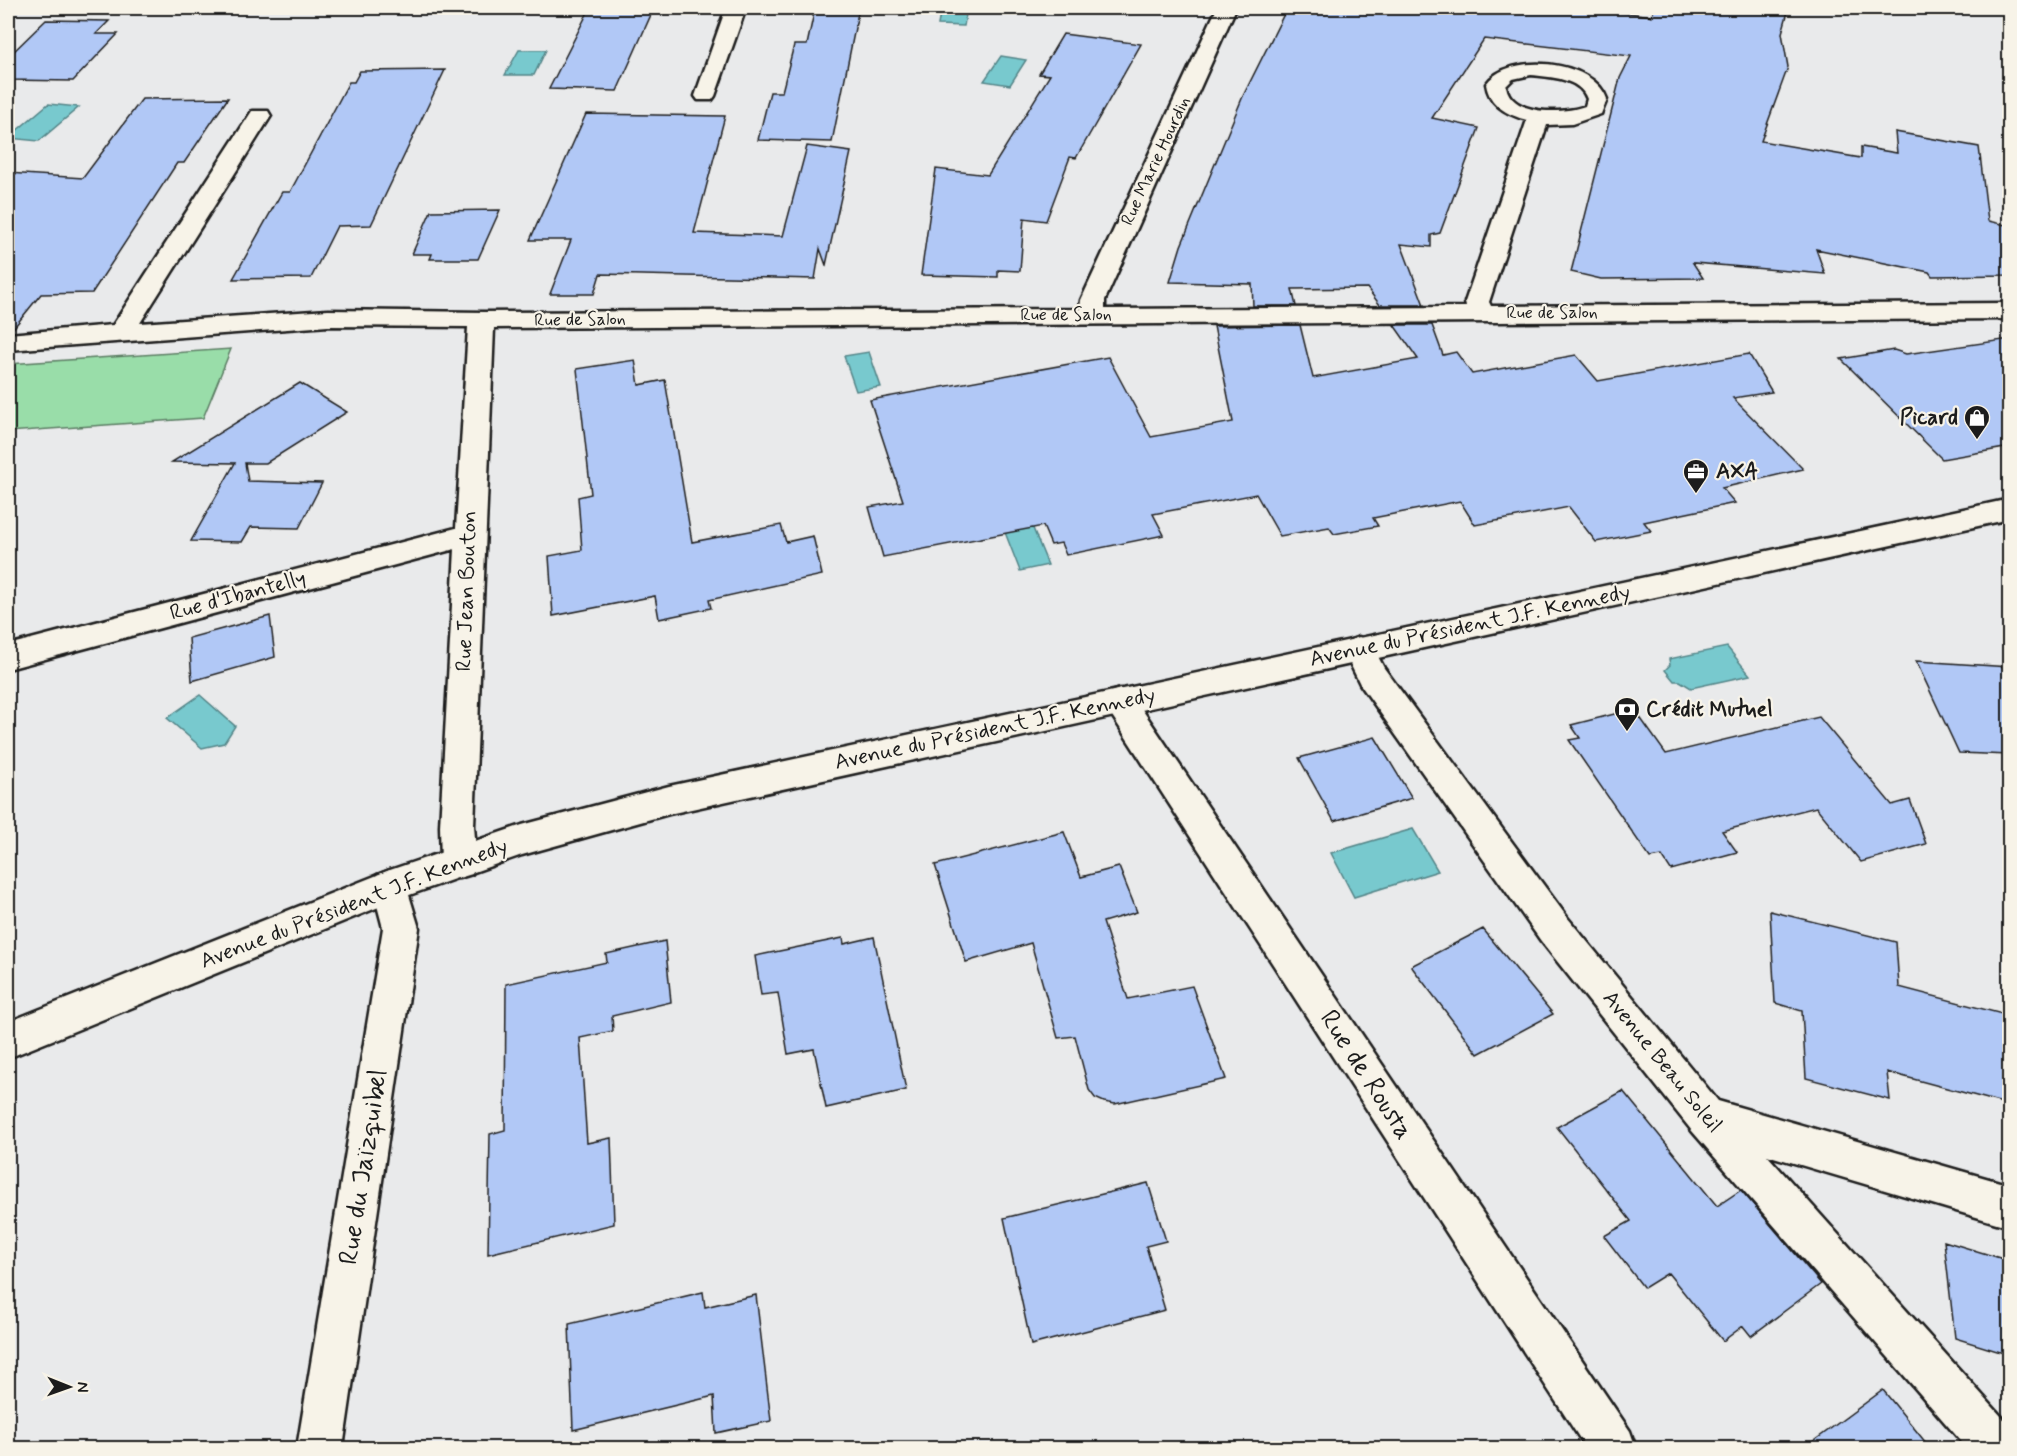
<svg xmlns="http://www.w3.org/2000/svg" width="2017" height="1456" viewBox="0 0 2017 1456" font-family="Mynerve,sans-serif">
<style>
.green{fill:#99dda9;stroke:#5a7c62;stroke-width:1.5}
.water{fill:#78c9ce;stroke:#538487;stroke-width:1.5}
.building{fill:#b1c8f6;stroke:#1c1c1c;stroke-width:1.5}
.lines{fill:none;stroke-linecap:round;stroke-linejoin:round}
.minor-casing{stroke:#1c1c1c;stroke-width:5}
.tertiary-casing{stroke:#1c1c1c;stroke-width:5}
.minor{fill:#f7f3e8;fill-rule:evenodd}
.tertiary{fill:#f7f3e8;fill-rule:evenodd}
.labels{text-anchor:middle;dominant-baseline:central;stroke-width:4.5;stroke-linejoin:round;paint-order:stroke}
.far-street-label{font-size:18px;fill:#1c1c1c;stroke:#f7f3e8}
.poi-label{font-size:22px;font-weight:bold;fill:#1c1c1c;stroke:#f7f3e8;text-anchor:start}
.street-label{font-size:22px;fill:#1c1c1c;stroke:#f7f3e8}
.near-street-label{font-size:27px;fill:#1c1c1c;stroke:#f7f3e8}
</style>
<rect width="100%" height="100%" fill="#e9eaeb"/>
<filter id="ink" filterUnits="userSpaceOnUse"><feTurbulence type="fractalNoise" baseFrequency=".0167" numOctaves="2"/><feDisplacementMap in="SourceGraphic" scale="12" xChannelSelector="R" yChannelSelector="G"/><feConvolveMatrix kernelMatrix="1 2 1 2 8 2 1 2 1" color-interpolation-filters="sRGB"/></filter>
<g filter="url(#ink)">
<path class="green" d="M231,349L203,418L8,432V364Z"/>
<path class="water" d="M941,8H967L964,26L938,25Z
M519,50H546L534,75H505Z
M1001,56L1026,60L1010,85L984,81Z
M48,104L79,107L39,141L8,138Z
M869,352L881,387L856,391L844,356Z
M1028,516L1048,565L1020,571L1001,522Z
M1727,647L1750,675L1691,688L1680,681H1674L1665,670L1670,665L1669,659Z
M200,695L235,726L224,743L202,748L167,718Z
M1413,829L1438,871L1354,897L1331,853Z"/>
<path class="building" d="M590,8H654L617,91L549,89Z
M815,8H859L832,142L758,140L770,92H782L794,45H807Z
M1287,8H1588L1652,16L1654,8H1789L1782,33L1788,67L1761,141L1861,158V147L1897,153L1895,132L1979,147L1988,221L2010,226V275L1932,276L1929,272L1816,249L1825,274L1693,263L1703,278L1601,279L1571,272L1620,78L1631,56L1484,39L1432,118L1479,128L1440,233L1431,235V247L1401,244L1424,305H1380L1367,288L1292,289L1296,306H1253L1252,284L1170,282L1181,246L1243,96Z
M46,20L109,21L96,34H118L73,81L8,80V57Z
M1063,34L1141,44L1076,158L1070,157L1046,221L1024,218L1020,271L998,270V277L921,275L936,169L988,175L1050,75L1039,74Z
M445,70L371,225L337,226L311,278L233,279L282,192H290L349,82H354L360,71Z
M228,98L184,163H177L92,293L41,294L11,331L8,332V173L83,178L142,99Z
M586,114L725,116L694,233L783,236L807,146L851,152L826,265L820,249L815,279L600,274L594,294H550L571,240H530Z
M500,210L478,259H430L432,254H412L431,211Z
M1300,325L1313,378L1418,359L1394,325H1432L1443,355L1456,352L1472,374L1576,355L1598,381L1749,354L1772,392L1733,398L1803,469L1722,488L1735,503L1644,522L1651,531L1596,542L1569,507L1475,525L1460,501L1373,518L1378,526L1334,534L1329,527L1280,536L1256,494L1153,514L1164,535L1066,555L1061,543L1051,545L1043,526L883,557L869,507L903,501L870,400L1108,357L1151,437L1233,422L1214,326Z
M2010,339V447L1942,459L1841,359L1894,350L1906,354Z
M635,360L639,385L665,380L692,542L781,525L786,542L813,536L822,575L709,600L711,608L659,619L655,596L553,616L549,556L582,550L578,497L591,494L577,369Z
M300,383L347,412L266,463H245L248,481L322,483L299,528L251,527L242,542L191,541L235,463L172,462Z
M270,616L275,657L192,681L189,638Z
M1916,661L2010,667V755L1959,753Z
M1634,709L1666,754L1819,717L1892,805L1910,800L1926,844L1861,862L1816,807L1722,831L1737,852L1671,870L1662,856L1650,858L1569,740L1580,738L1571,725Z
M1375,737L1412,798L1334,821L1299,758Z
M1064,832L1081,877L1119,867L1137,912L1103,922L1128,999L1192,986L1226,1079L1115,1104L1104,1102L1095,1098L1089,1090L1075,1036L1058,1038L1031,943L966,962L935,865Z
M1770,911L1896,942L1899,987L2010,1016V1105L1887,1072L1890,1100L1806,1078L1802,1011L1775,1003Z
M1483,929L1553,1014L1478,1054L1411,966Z
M874,937L906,1090L826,1108L814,1049L788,1054L778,993L761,995L755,956L843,938L844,944Z
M665,941L671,1002L612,1016L613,1031L580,1038L587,1143L611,1138L614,1224L488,1254L490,1134L505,1130L506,984L607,962L606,954Z
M1623,1091L1717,1206L1741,1190L1821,1284L1751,1336L1743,1326L1723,1341L1668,1273L1644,1288L1604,1236L1631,1221L1557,1127Z
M1148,1183L1166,1241L1146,1246L1165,1310L1031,1345L1004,1218Z
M1944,1241L2010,1261V1355L1955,1338Z
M703,1292L705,1307L756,1295L771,1421L716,1433L714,1396L573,1430L569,1324Z
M1883,1390L1931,1449H1803Z"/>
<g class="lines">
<defs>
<path id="minor" d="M726,8H746L715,96L712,100H698L695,96Z
M1217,8H1236L1105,300V309L1466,307L1465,302L1527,120C1507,115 1489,105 1486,84C1509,51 1594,60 1607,99L1601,114L1572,124L1547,125L1489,302L1491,306L2010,303V319L494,328L474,826L477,863L472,874L459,878L446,874L441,863L440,826L455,549L8,669V645L456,528L468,327L328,326L8,350V334L113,325L252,111H268L271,116L140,323L328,310L484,312L1080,309L1081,300ZM1531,75C1550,77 1580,78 1587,99L1585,106C1563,114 1511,116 1506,86L1513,79Z
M1359,637L1370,641L1384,668L1567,917L1718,1101L2010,1185V1227L1767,1155L2010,1426V1448H1967L1692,1131L1541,941L1360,684L1343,649L1348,641Z
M1120,689L1131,693L1630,1431L1636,1448H1586L1109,711L1104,702L1109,693Z
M390,870L403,875L419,928L343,1448H297L383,928L372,886L377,875Z"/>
<path id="tertiary" d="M2010,499V519L669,814L522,855L401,898L8,1058V1022L390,870L522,825L669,786Z"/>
</defs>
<use href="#minor" class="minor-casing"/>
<use href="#tertiary" class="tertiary-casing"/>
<use href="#minor" class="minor"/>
<use href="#tertiary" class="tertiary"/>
</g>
</g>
<defs>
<symbol id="shop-pin" viewBox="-11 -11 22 30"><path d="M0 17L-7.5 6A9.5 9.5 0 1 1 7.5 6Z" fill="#1c1c1c" stroke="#f7f3e8"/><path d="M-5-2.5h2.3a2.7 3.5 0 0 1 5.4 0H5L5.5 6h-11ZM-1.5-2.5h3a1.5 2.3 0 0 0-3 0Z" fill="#fff"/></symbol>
<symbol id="office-pin" viewBox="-11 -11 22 30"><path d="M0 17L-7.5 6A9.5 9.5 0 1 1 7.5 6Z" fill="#1c1c1c" stroke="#f7f3e8"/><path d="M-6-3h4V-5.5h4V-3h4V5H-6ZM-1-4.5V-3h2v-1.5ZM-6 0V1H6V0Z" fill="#fff"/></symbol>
<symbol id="bank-pin" viewBox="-11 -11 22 30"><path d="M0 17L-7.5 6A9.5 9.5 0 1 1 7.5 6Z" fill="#1c1c1c" stroke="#f7f3e8"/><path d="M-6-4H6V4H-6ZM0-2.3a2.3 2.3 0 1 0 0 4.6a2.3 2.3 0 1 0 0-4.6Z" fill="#fff"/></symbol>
</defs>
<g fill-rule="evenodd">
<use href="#shop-pin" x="1962" y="403" width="30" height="40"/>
<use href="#office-pin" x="1681" y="457" width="30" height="40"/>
<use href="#bank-pin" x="1612" y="695" width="30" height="40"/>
</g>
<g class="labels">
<g class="far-street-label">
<text transform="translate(1156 161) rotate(-65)">Rue Marie Hourdin</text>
<text x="1552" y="313">Rue de Salon</text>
<text x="1066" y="315">Rue de Salon</text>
<text transform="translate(580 320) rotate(-1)">Rue de Salon</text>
</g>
<g class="poi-label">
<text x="1958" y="418" text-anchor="end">Picard</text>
<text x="1716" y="472">AXA</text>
<text x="1646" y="710">Crédit Mutuel</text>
</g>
<g class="street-label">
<text transform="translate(467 591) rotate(-88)">Rue Jean Bouton</text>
<text transform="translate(238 596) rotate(-15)">Rue d'Ibantelly</text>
<text transform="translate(1470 626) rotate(-12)">Avenue du Président J.F. Kennedy</text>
<text transform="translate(995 729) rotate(-12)">Avenue du Président J.F. Kennedy</text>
<text transform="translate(354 904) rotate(-21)">Avenue du Président J.F. Kennedy</text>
<text transform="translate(1662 1062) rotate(51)">Avenue Beau Soleil</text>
</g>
<g class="near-street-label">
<text transform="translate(1366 1075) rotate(57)">Rue de Rousta</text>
<text transform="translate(364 1167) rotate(-81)">Rue du Jaïzquibel</text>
</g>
</g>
<rect width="2017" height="1456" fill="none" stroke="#f7f3e8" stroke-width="30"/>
<rect x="15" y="15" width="1987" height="1426" fill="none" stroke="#1c1c1c" stroke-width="2" filter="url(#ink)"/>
<g transform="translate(69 1387) rotate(91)" stroke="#f7f3e8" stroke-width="4.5" paint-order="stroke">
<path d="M0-4.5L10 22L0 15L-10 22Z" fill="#1c1c1c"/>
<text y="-9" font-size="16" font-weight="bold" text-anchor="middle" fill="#1c1c1c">N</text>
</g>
</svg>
